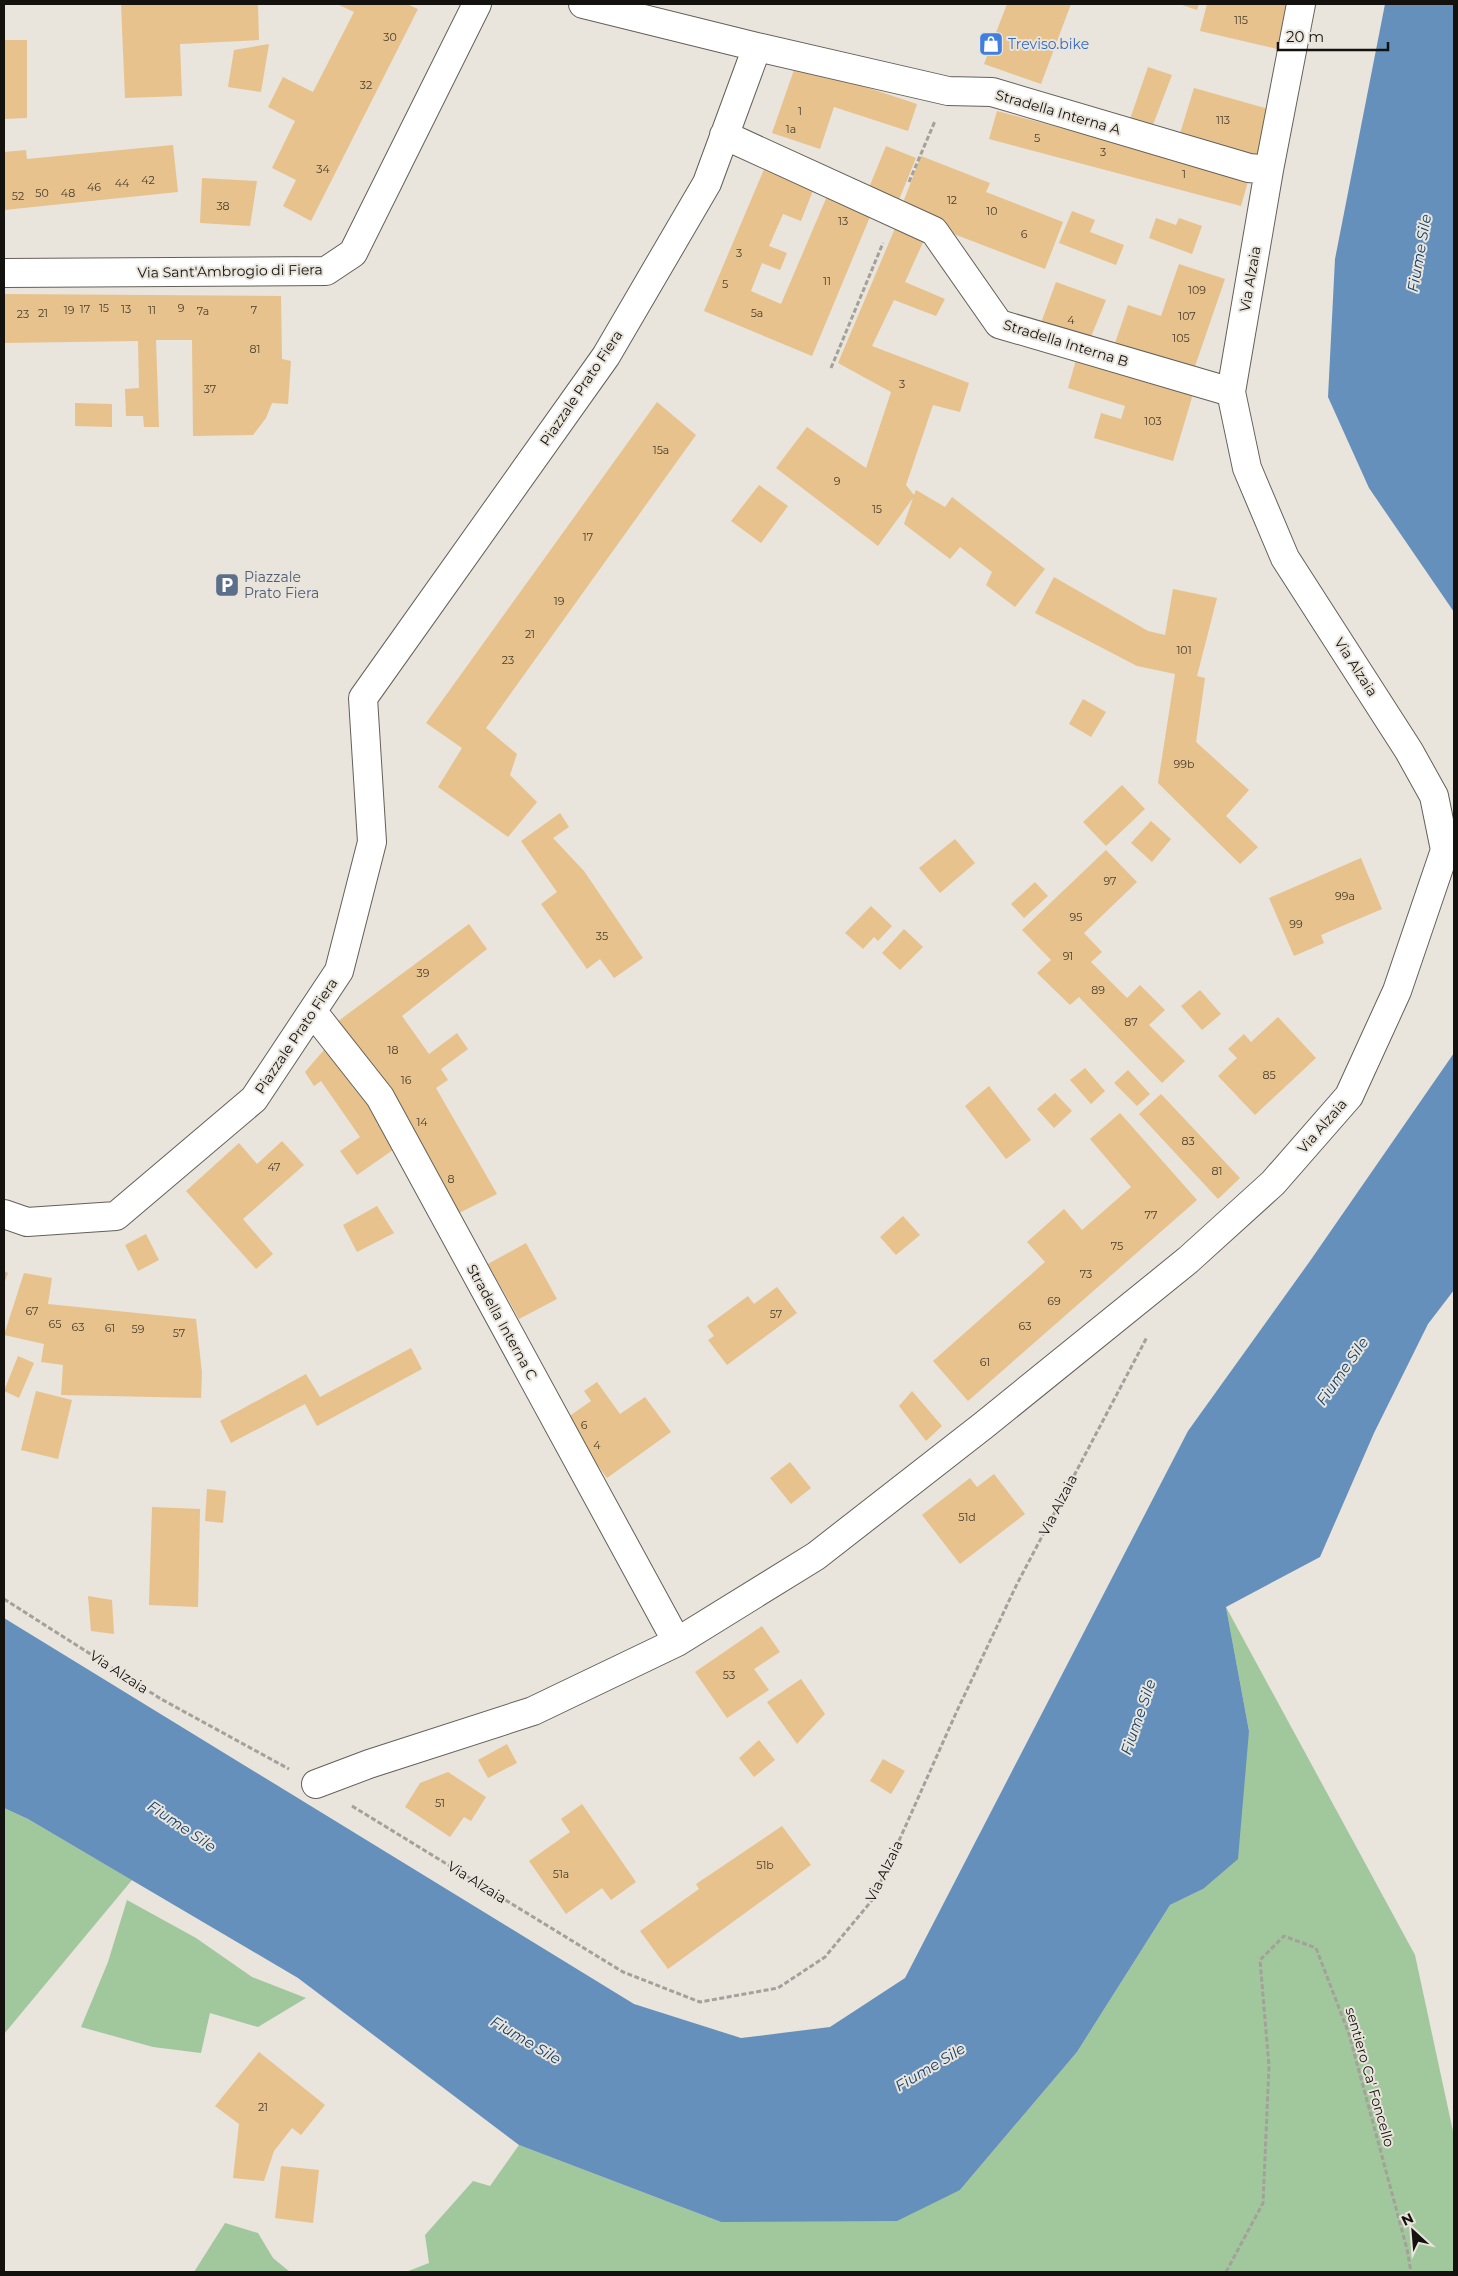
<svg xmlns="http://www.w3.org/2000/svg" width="1458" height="2276" viewBox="0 0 1458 2276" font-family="Montserrat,sans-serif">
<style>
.green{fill:#a1c79d}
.water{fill:#6590bc}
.building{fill:#e7c28c}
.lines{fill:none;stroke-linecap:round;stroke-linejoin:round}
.street-casing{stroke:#646059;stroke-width:30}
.path{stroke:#a4a09a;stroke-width:3;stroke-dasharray:5 2.5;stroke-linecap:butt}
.street{stroke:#fff;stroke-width:28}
.labels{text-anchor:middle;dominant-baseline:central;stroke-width:4;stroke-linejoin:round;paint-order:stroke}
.number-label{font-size:11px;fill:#493e2e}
.shop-label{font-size:14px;fill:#366cbe;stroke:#e9e4dc;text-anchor:start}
.street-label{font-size:14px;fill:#14120f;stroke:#e9e4dc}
.service-label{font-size:14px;fill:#4e5e75;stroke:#e9e4dc;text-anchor:start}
.water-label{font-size:15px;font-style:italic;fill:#13426d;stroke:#e9e4dc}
</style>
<rect width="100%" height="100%" fill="#e9e4dc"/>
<path class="green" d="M1226,1607L1415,1955L1454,2136V2272H406L429,2263L425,2235L473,2181L490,2186L519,2145L721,2222L960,2190L1077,2052L1170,1905L1203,1889L1249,1731Z
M4,1808L28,1819L132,1880L4,2034Z
M127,1900L196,1938L252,1977L306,1998L258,2027L210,2013L201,2053L153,2047L81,2027L108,1962Z
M225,2223L258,2233L273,2258L290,2272H194Z"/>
<path class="water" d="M1385,4H1454V612L1369,488L1328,397L1335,259Z
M1454,1053V1290L1428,1324L1374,1433L1320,1557L1226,1607L1249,1731L1238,1859L1203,1889L1170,1905L1077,2052L960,2190L897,2221L721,2222L519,2145L298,1978L28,1819L4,1808V1618L634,2004L741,2038L830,2027L905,1978L1188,1431L1310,1261Z"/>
<path class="building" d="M121,4H258L259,40L180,44L182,96L125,98Z
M337,4H407L418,9L311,221L283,206L296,180L272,168L295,121L268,107L283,77L313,92L354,12Z
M1007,4H1071L1041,84L984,64Z
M1179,4H1199L1197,10Z
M1207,4H1288L1277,49L1200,31Z
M4,40H27V118L4,119Z
M269,44L261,92L228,87L234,50Z
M796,64L917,104L908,131L834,107L820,149L772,133Z
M1148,67L1172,75L1151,130L1129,122Z
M1194,88L1276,111L1261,164L1178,140Z
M997,111L1249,178L1241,206L989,139Z
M173,145L178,192L4,210V152L26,150L27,159Z
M886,146L916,158L896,207L866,195Z
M921,156L990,183L986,192L1063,222L1045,269L899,213Z
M765,167L814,188L801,221L783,214L769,246L787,253L780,270L762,263L751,291L781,304L828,194L872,212L812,356L704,311Z
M202,178L257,181L250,226L200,223Z
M1072,211L1095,220L1090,232L1124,245L1116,265L1059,243Z
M1156,218L1176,225L1179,218L1202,226L1192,254L1149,238Z
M896,226L925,238L905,282L945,299L936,316L894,300L872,346L969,383L960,412L933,405L906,485L914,495L916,490L945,507L952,497L1045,569L1015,607L986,585L992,572L960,547L950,559L904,524L913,498L878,546L776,468L807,427L866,468L891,392L838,363Z
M1179,264L1225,279L1192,375L1113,349L1128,305L1161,316Z
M1056,282L1106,300L1090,339L1041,323Z
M4,294L281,296L282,359L291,361L288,404L272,403L266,418L253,435L193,436L192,340H156L159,427H144L143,416H126L125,389L139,388L138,341L4,343Z
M1076,360L1193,394L1173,461L1094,438L1101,413L1121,419L1125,406L1068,388Z
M657,402L696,435L486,728L517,754L510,775L537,802L508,837L438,787L462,748L426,723Z
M75,403L112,404V427L75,426Z
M759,485L788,506L761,543L731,521Z
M1054,577L1148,631L1165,635L1173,589L1217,598L1197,676L1205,678L1196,742L1249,790L1226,816L1258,847L1240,864L1158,783L1175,674L1137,666L1035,613Z
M1083,699L1106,712L1091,737L1069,724Z
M1122,785L1145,809L1106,846L1083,822Z
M560,813L569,827L553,838L584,871L643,958L614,978L600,959L587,969L541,904L557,892L521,841Z
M1151,821L1171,839L1152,862L1131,843Z
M955,839L975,863L940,893L919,868Z
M1106,850L1137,882L1084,933L1102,952L1091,962L1127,998L1140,985L1165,1010L1149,1025L1185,1061L1162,1083L1079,997L1070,1005L1037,973L1051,960L1022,930Z
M1361,858L1382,909L1321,935L1324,943L1294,956L1269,898Z
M1035,882L1048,896L1024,918L1011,904Z
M871,906L892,926L878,941L874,937L863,949L845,933Z
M469,924L487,949L402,1016L429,1054L457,1033L468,1049L441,1069L448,1080L436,1088L497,1194L459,1213L337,1022Z
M904,929L923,947L900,970L882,953Z
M1200,990L1221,1014L1202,1030L1181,1006Z
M1278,1017L1316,1058L1255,1115L1218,1076L1237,1058L1228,1049L1244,1034L1251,1042Z
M329,1044L403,1143L357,1175L340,1151L360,1137L321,1081L314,1086L305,1072Z
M1085,1068L1105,1091L1091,1104L1070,1080Z
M1128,1070L1150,1094L1137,1106L1114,1083Z
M989,1086L1031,1140L1006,1159L965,1106Z
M1055,1093L1072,1111L1054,1128L1037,1109Z
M1161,1094L1240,1178L1218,1199L1139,1114Z
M1120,1113L1197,1200L968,1401L933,1361L1045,1262L1027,1242L1064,1209L1082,1230L1131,1187L1090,1139Z
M282,1141L304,1165L243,1219L273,1254L256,1269L186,1191L239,1143L257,1164Z
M377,1206L394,1233L357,1252L343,1225Z
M903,1216L920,1235L896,1255L880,1237Z
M146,1234L159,1260L138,1271L125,1245Z
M526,1243L557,1299L519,1319L488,1264Z
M4,1271L8,1273L4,1284Z
M24,1273L52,1278L48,1304L196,1319L202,1373L201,1398L61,1395L63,1365L41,1362L44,1344L4,1335Z
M777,1287L797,1313L727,1365L708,1340L714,1336L707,1326L748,1296L754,1304Z
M411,1348L422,1369L317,1426L305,1404L231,1443L220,1421L306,1374L320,1397Z
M18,1356L34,1363L19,1398L4,1391Z
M597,1382L620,1414L645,1397L671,1432L607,1478L564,1420L591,1401L584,1391Z
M36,1391L72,1400L58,1459L21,1450Z
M912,1391L942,1426L926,1441L899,1406Z
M790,1462L811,1488L791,1504L770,1478Z
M994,1474L1025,1514L960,1564L922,1515L970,1478L977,1487Z
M207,1489L226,1491L223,1523L205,1521Z
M152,1507L200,1509L198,1607L149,1605Z
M88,1596L112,1600L114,1634L91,1631Z
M762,1626L780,1652L754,1669L769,1690L727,1718L695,1672Z
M801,1679L825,1714L797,1744L767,1702Z
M759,1740L775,1760L754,1777L739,1758Z
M507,1744L517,1763L488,1778L478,1760Z
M883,1759L905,1771L891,1794L870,1781Z
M448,1772L486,1797L471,1821L464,1817L450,1837L405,1807L420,1783Z
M582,1804L636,1882L611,1900L602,1888L566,1914L529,1861L570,1832L561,1819Z
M782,1826L811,1865L668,1969L640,1931L699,1889L696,1884Z
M259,2052L325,2105L301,2135L292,2128L274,2151L264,2181L233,2178L239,2124L215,2106Z
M281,2166L319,2170L313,2223L275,2218Z"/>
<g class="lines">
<defs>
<path id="street" d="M583,4L757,47L948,91L992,92L1249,168L1269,170
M724,135L934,231L999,324L1231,392
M4,273L326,271L353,253L477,4
M313,1012L380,1097L677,1642
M4,1214L27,1222L116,1216L254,1099L339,971L372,842L363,698L606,356L707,183L757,47
M316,1784L369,1764L533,1711L677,1642L816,1556L984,1425L1188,1260L1273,1183L1349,1096L1397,991L1445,850L1434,796L1409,751L1285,558L1247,468L1231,392L1269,170L1301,4"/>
</defs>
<use href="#street" class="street-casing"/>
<path class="path" d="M909,182L935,121
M831,368L883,243
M4,1599L161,1699L289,1769
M352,1806L623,1972L700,2002L778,1988L825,1957L873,1899L956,1713L1017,1584L1147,1337
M1226,2272L1263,2203L1269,2066L1260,1960L1284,1936L1316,1948L1349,2034L1407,2249L1411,2272"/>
<use href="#street" class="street"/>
</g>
<defs>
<symbol id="shop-square" viewBox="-11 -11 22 22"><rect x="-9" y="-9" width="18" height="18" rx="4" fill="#3f7fe0" stroke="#e9e4dc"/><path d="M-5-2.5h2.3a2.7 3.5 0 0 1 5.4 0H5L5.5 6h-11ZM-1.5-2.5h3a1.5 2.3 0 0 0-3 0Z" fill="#fff"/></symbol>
<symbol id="parking-square" viewBox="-11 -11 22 22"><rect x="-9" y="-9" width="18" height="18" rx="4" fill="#5c6f8a" stroke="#e9e4dc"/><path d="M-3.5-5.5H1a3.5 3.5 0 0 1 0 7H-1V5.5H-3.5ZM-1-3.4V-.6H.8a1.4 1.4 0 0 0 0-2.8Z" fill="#fff"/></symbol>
</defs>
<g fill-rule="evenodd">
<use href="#shop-square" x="977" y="30" width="28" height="28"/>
<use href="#parking-square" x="213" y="571" width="28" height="28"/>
</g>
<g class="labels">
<g class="number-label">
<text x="1241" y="20">115</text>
<text x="390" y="37">30</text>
<text x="366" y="85">32</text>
<text x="800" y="111">1</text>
<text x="1223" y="120">113</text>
<text x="791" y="129">1a</text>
<text x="1037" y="138">5</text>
<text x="1103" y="152">3</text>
<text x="323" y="169">34</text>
<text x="1184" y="174">1</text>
<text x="148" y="180">42</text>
<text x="122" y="183">44</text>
<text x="94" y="187">46</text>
<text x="42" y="193">50</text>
<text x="68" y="193">48</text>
<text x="18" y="196">52</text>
<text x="952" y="200">12</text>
<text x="223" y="206">38</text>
<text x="992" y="211">10</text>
<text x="843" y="221">13</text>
<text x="1024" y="234">6</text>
<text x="739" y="253">3</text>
<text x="827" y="281">11</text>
<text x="725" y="284">5</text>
<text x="1197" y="290">109</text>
<text x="104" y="308">15</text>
<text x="181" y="308">9</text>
<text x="85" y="309">17</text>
<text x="126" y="309">13</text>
<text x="69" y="310">19</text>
<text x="152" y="310">11</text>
<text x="254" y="310">7</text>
<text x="203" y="311">7a</text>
<text x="43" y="313">21</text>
<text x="757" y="313">5a</text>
<text x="23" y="314">23</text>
<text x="1187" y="316">107</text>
<text x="1071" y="320">4</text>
<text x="1181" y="338">105</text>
<text x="255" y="349">81</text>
<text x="902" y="384">3</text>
<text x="210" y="389">37</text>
<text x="1153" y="421">103</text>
<text x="661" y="450">15a</text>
<text x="837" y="481">9</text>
<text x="877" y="509">15</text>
<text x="588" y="537">17</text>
<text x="559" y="601">19</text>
<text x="530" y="634">21</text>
<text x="1184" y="650">101</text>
<text x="508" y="660">23</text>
<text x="1184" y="764">99b</text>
<text x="1110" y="881">97</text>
<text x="1345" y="896">99a</text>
<text x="1076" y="917">95</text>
<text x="1296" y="924">99</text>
<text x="602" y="936">35</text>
<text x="1068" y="956">91</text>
<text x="423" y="973">39</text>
<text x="1098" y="990">89</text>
<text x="1131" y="1022">87</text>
<text x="393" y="1050">18</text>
<text x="1269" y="1075">85</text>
<text x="406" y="1080">16</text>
<text x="422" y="1122">14</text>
<text x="1188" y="1141">83</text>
<text x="274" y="1167">47</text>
<text x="1217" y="1171">81</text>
<text x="451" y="1179">8</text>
<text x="1151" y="1215">77</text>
<text x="1117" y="1246">75</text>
<text x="1086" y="1274">73</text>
<text x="1054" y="1301">69</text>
<text x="32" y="1311">67</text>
<text x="776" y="1314">57</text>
<text x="55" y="1324">65</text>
<text x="1025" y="1326">63</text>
<text x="78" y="1327">63</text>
<text x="110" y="1328">61</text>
<text x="138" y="1329">59</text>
<text x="179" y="1333">57</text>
<text x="985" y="1362">61</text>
<text x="584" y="1425">6</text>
<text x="597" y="1445">4</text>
<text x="967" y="1517">51d</text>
<text x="729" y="1675">53</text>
<text x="440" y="1803">51</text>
<text x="765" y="1865">51b</text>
<text x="561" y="1874">51a</text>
<text x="263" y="2107">21</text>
</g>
<g class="shop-label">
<text x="1008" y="44">Treviso.bike</text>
</g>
<g class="street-label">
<text transform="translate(1058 112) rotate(16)">Stradella Interna A</text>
<text transform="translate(230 271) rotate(-1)">Via Sant'Ambrogio di Fiera</text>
<text transform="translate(1250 279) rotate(-80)">Via Alzaia</text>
<text transform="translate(1066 343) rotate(17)">Stradella Interna B</text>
<text transform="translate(581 388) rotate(-56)">Piazzale Prato Fiera</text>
<text transform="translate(1356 667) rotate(57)">Via Alzaia</text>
<text transform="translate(296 1036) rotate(-56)">Piazzale Prato Fiera</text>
<text transform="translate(1322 1126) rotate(-49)">Via Alzaia</text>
<text transform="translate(502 1322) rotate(61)">Stradella Interna C</text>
<text transform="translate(1058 1505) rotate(-63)">Via Alzaia</text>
<text transform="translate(119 1672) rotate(33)">Via Alzaia</text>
<text transform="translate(884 1871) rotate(-64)">Via Alzaia</text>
<text transform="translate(477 1882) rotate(32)">Via Alzaia</text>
<text transform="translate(1370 2077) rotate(74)">sentiero Ca' Foncello</text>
</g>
<g class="service-label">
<text x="244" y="577">Piazzale<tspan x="244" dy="16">Prato Fiera</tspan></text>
</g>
<g class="water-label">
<text transform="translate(1419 253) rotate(-80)">Fiume Sile</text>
<text transform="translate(1342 1371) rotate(-55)">Fiume Sile</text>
<text transform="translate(1138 1717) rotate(-71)">Fiume Sile</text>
<text transform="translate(182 1826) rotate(34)">Fiume Sile</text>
<text transform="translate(526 2040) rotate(31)">Fiume Sile</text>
<text transform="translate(930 2067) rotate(-31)">Fiume Sile</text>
</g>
</g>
<rect width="1458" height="2276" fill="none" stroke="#14120f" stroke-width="10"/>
<g transform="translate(1413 2231) rotate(334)" stroke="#e9e4dc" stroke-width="4" paint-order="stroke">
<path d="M0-4L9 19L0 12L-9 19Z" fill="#14120f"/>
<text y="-8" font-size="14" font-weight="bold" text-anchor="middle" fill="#14120f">N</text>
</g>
<path d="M1278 42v8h110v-8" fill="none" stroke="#14120f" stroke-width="2.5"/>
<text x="1286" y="42" font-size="15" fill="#14120f" stroke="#e9e4dc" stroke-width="4" paint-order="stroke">20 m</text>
</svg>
